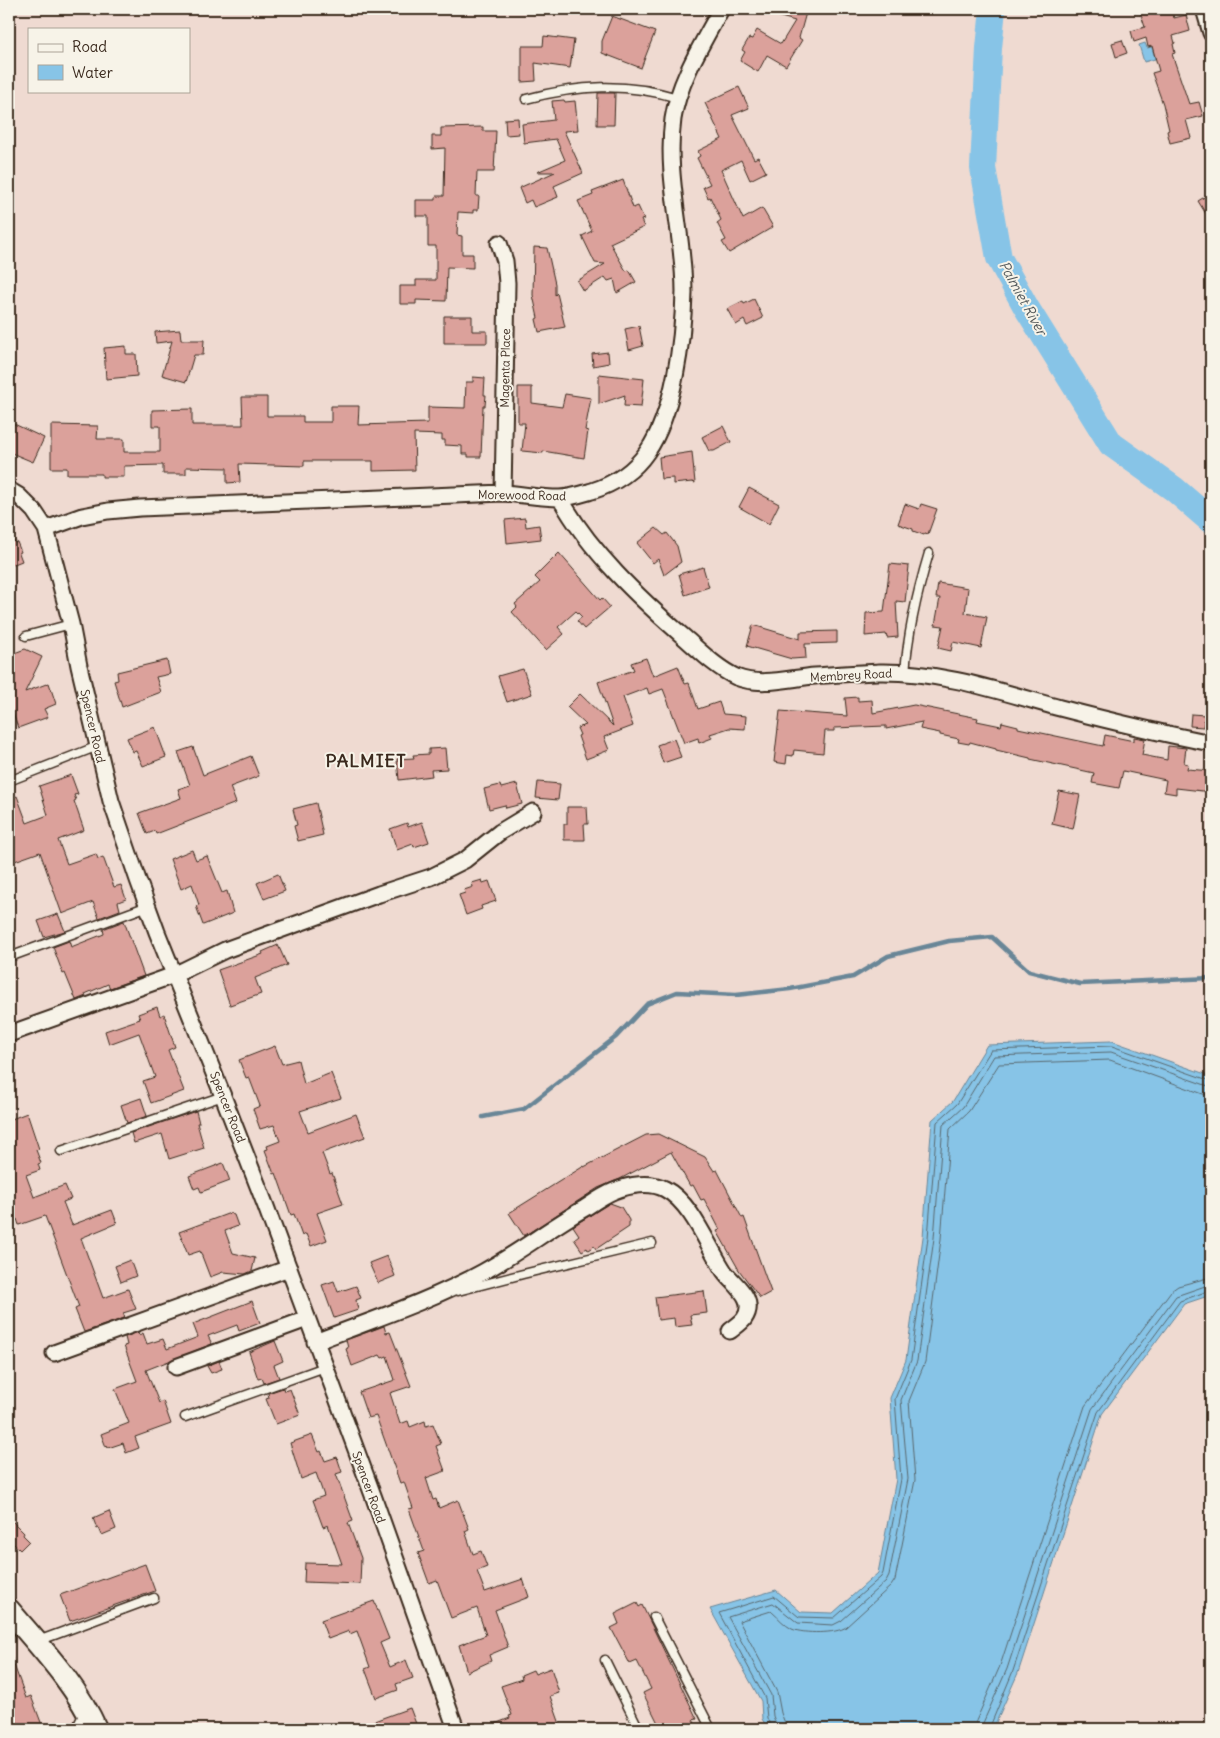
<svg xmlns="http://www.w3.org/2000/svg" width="1220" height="1738" viewBox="0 0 1220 1738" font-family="Delius,sans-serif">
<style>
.water{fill:#87c4e7;stroke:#698697}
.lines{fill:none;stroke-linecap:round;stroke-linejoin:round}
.shore{stroke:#59686e;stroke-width:1}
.stream{stroke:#698697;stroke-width:4.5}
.river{stroke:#87c4e7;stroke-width:26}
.building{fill:#dba19b;stroke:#3b2a1e}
.lane-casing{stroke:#3b2a1e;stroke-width:11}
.street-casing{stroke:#3b2a1e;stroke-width:19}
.secondary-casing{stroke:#3b2a1e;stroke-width:25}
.lane{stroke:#f7f3e8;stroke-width:8}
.street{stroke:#f7f3e8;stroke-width:15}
.secondary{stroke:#f7f3e8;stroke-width:21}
.labels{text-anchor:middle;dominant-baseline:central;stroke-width:4;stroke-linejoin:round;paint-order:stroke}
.street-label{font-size:12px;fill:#3b2a1e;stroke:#f7f3e8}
.water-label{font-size:14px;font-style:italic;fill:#52585a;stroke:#f7f3e8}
.district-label{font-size:18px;font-weight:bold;letter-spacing:1px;fill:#3b2a1e;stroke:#f7f3e8}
</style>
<rect width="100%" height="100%" fill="#efdad1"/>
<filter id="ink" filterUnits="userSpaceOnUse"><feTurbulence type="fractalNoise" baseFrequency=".02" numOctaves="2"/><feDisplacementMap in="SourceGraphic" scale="10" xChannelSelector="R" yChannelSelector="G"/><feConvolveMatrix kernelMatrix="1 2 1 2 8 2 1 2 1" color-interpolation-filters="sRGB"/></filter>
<g filter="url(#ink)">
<path class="water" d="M1145,43L1147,48L1152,47L1155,59L1144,62L1139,45Z
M1112,1041L1211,1076V1295L1184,1304L1102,1414L1018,1673L993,1729H768L762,1719L761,1701L710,1609L776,1590L801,1612L833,1613L878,1573L896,1479L890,1398L906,1360L923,1237L932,1120L953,1101L987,1045Z"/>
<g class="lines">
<path class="shore" d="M772,1729L767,1718L765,1698L719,1613L774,1596L799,1617L834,1618L881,1577L883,1573L901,1479L895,1399L911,1360L928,1238L937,1122L957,1104L991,1050L1112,1046L1211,1081
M778,1729L773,1716L771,1695L728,1617L773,1603L798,1623L833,1625L841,1621L886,1581L889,1575L908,1479L901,1400L917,1361L934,1238L943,1125L963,1107L994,1056L1111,1052L1211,1087
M786,1729L785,1723L781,1713L777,1692L739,1621L771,1611C778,1617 784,1625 792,1629C803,1634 837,1634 846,1627L891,1586L895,1580L915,1480L909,1401L925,1362L941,1239L950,1129L969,1111L999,1064L1110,1060L1203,1094L1211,1095
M975,1729L976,1721L1000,1666L1085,1406L1171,1291L1178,1286L1211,1277
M982,1729L983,1723L1007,1669L1092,1409L1176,1296L1211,1284
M989,1729L1013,1671L1098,1412L1180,1301L1211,1290"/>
<path class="stream" d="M483,1117L524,1109L616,1037L647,1004L677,992L736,995L790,989L853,977L888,956L949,941L992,937L1029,971L1080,984L1211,978"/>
<path class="river" d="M993,9L989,48L983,168L999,258L1026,307L1111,444L1174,489L1211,521"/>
</g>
<path class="building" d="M763,9H807L799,38L802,40L786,66L767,55L758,72L740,61L745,52L742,50L749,38L752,39L757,30L781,44L795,21L763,12Z
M1139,9H1171L1174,18L1186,15L1190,31L1173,36L1175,43L1173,44L1175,53L1172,54L1189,104L1199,102L1203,116L1186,120L1191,138L1170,143L1167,131L1169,130L1163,104L1152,73L1159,71L1152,46L1148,47L1146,38L1134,42L1131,31L1145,27Z
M612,16L655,32L641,68L602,53V41Z
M544,36L574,40L570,68L535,63L536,81L522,82V46H543Z
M1122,40L1127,53L1116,57L1112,43Z
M739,87L749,108L732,115L754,159L758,157L766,172L750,180L741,160L721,170L743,219L762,208L773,227L729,253L722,242L726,240L717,223L721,220L710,197L708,198L703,187L710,184L697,158L700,156L698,151L722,139L705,103Z
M598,93H615L614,125H597Z
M564,100L565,102L575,101L578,130L564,131L583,173L554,186L558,197L534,207L531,200L525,203L519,188L555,172H537L565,160L556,139L524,143L522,124L554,120L552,101Z
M518,118L519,134L506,135L505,119Z
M483,127V131H496L494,172H477L476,196H479L478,210H473V213L458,212L457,235L462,236V254H473V268L447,267L446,301L416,300V304H400V286H416V280H436V246H428V216H416V200H436V196H444L445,148L432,149V136H441V128Z
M623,180L633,208L638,206L644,219L641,220L644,227L610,243L626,271L629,270L636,282L617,293L614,279L608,281L605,277L583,291L577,281L605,264L595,263L582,236L592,231L578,201L593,195L592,192Z
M1211,193V222L1198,201Z
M534,247L547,248L555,284V295L557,293L565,327L539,332L536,319L538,318L533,295Z
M754,299L763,318L747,326L744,320L736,325L727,309L743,301L744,304Z
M444,316H472V331H487V343H444Z
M639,326L643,346L629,350L625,329Z
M180,330L181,340H204L203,355H194L186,382L162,375L172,341L156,343L155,332Z
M126,346V354H136L137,376L106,379L104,348Z
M608,352L609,363L593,366L592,354Z
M599,374L644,379L641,407L624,406L625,395L599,404Z
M473,377L485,378L484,395H486L485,406H483L481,457H468V454H462V446L445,445V440H442V435L414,434L415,470L373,471V461H304V466L239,464L240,482L227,483V468L186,467V474H163V465L124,466V477H102V474H67V468H51V425L98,426L97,439H124V452H160V426H152V410L192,409V425H243L242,397H267V416H303V422H331V406H359L358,425L428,423V407L465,408L466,382H473Z
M518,387H532V403L562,407L565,394L591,398L585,430L588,431L584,458L543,451V453L522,451L525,423H518Z
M12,423L44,438L33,462L9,452V431Z
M723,426L731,442L714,451H709L702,437Z
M692,452L695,483L692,482L673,484V478L661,479L659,457Z
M749,488L779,504L769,524L739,507Z
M905,504L919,509L921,504L937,509L928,534L925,533L924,535L913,531V529L898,524Z
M525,518L526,527L539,525L541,539L507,543L505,520Z
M656,528L664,535L667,533L677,546L681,562L664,575L658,559L653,563L637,543Z
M10,529L15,543L17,542L21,552L19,553L22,561L9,566Z
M559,553L600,600L602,598L610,607L584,629L577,621L582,617L576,611L558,627L564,634L546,650L512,612L517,607L515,604L540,582L535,577Z
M890,564L909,566L905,602L896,601L898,637L887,638L886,634L865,636L866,613L884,612Z
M703,567L709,587L685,595L679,574Z
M938,583L968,588L965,613L987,617L981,648L953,642L951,651L938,648L943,626L935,625L940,598H936Z
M753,625L800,639V632L837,631V643L805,644L806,658L792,659L747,646Z
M25,649L42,657L25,692L49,683L56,704L44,709L48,717L18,728L9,701V655Z
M646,658L653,676L678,666L685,684L689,683L698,709L719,702L723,714L746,716L745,729L729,728L710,734L712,738L699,743L698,738L684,743L663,689L649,694L647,688L623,697L633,726L604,737L609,750L586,759L578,736L580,735L577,728L586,725L567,707L580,694L613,726L598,682L634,670L631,663Z
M167,660L170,674L156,677L161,692L122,707L114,681L118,680L117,672Z
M523,669L532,694L507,702L498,676Z
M858,697V701L872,700L873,713L914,705L978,718L977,721L1001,726L1002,722L1018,726V728L1103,746L1105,735L1134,741V737L1145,739L1142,755L1167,760L1168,746L1186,748L1184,763L1188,764L1187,769L1211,771V792L1176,788V794L1164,792L1166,780L1123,771L1119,788L1092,783L1094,773L1030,759V758L996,750V749L970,742L969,744L958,742L959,739L940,735V733L920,729L922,722L886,729V726L834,728V731H825L823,753L794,750L793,756L787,755L786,764L774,762L780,711L847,716L845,698Z
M1191,714L1205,715L1203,727L1190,726Z
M155,727L166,757L143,766L136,751L133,752L127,738Z
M674,739L681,757L663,763L657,745Z
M193,747L203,775L251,756L259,776L230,787L236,803L156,834L155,831L147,834L139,813L181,798L178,789L190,785L178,752Z
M445,748L447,769L431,770L432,776L399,780L397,759L414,758L413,755L429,754V749Z
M71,775L78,794L74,795L76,800L74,801L84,830L58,840L67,864L96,854L98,859L103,857L114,887L121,885L126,899L118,902L120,910L99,918L93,902L62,914L40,852L9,863V800L17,796L27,823L48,815L39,786Z
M538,782L560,784L558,800L536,798Z
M517,784L522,804L506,808L505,805L489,809L484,789L500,785L501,788Z
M1059,791L1080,795L1073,829L1052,824Z
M316,803L323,835L298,841L294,826L297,825L293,809Z
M567,807H587L588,824H584L585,840H564V824H567Z
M422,822L429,842L414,847L413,844L397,850L390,829L407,823L408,827Z
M192,850L196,860L207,856L222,893L227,891L233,913L203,925L196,906L199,905L192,884L181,889L170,859Z
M278,874L285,891L264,899L257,883Z
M482,880L483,883L489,881L496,901L481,906L482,909L466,915L459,895L465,893L464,890L473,887L472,883Z
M58,914L65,931L44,937L38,921Z
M124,921L144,976L110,988L108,984L85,994L86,996L76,1000L65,973L63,974L53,947L69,941L71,947L104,934L103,929Z
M278,945L287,965L255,978L261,994L230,1005L218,970L263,954L262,952Z
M157,1007L160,1016L164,1014L175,1047L168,1050L184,1091L151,1103L143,1081L155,1077L139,1033L109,1044L105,1031L140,1019L138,1014Z
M275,1046L282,1064L298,1060L304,1084L331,1073L341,1098L300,1111L308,1132L356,1114L365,1137L322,1153L330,1174L332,1173L343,1204L317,1213L327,1240L311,1246L306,1234L302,1236L294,1214L291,1215L276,1173L274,1174L265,1150L268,1149L267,1146L280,1141L274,1125L260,1129L253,1109L260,1106L249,1077L246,1078L239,1060Z
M141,1098L147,1116L127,1123L121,1105Z
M196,1111L199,1123H197L204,1148L169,1159L162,1134L134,1143L131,1133Z
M27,1113L39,1149L36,1150L41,1163L38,1164L40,1170L26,1175L34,1197L65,1185L71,1199L63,1202L72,1225L112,1210L117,1223L81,1238L103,1298L128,1289L136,1309L123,1313L125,1318L84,1332L75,1309L79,1307L45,1216L19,1225L17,1219L15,1220L9,1203V1120Z
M658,1134L705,1157L714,1171L717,1170L742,1218L744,1217L771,1292L760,1298L739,1270L717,1231L720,1230L704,1199L701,1200L693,1185L690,1186L671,1152L620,1179L598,1188L524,1236L509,1213L584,1166V1167L646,1135Z
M223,1163L230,1181L201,1192L199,1187L194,1189L189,1176Z
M610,1203L621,1207L629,1220V1227L596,1249L594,1246L588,1250L587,1248L582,1251L574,1239L579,1235L573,1226Z
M230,1213L234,1215L238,1226L225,1231L233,1253L255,1258L252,1271L245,1274L223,1272L210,1277L200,1251L188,1255L179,1232Z
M387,1256L395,1276L378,1283L369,1263Z
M130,1260L136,1276L121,1282L115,1266Z
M334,1281L338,1292L356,1286L361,1298L356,1300L358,1310L334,1318L322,1285Z
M704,1291L707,1313L690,1315L692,1325L675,1327L674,1318L658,1320L655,1297Z
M252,1301L260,1323L239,1331L237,1325L208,1336L212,1344L146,1370L159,1403L163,1401L171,1424L135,1437L139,1448L126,1453L123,1443L108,1448L107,1446L106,1447L101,1434L129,1423L115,1389L137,1381L124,1346L127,1345L125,1337L138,1332L139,1335L143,1333L147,1344L163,1339L167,1349L198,1337L193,1324Z
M384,1326L386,1333L390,1332L411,1386L390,1393L400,1424L408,1421L410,1427L425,1421L426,1426L433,1424L441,1444L436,1446L445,1471L426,1478L433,1500L436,1499L439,1508L458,1500L469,1529L465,1531L473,1554L481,1551L487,1567L477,1571L485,1592L523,1579L529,1597L495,1610L508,1647L489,1655L491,1661L467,1672L459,1645L486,1635L477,1608L451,1618L437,1580L429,1583L418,1553L424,1551L409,1509L413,1508L404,1482L400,1483L376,1416L368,1418L359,1392L395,1380L387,1356L382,1358L380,1355L352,1366L346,1349L348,1348L346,1340Z
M275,1341L283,1361L274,1365L279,1378L264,1383L262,1378L258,1379L249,1352Z
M219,1361L222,1369L211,1373L207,1366Z
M283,1388L284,1391L290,1389L300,1415L276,1424L266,1399L269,1398L268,1393Z
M312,1435L319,1452L321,1451L325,1461L337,1457L342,1472L336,1474L353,1521L348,1523L361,1558L360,1584L304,1582L305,1563L342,1564L328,1525L323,1527L313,1500L324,1496L316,1473L301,1479L290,1443Z
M109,1511L116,1529L102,1535L99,1528L97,1529L93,1518Z
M9,1518L24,1533L23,1535L29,1541L20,1550L9,1539Z
M145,1564L155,1591L70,1621L60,1595Z
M374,1601L389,1639L380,1643L390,1667L406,1660L413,1678L396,1684L398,1690L376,1698L365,1669L370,1667L357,1631L350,1634L349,1631L328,1639L321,1620Z
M637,1603L639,1607L642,1605L697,1719L693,1720L696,1725L688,1729H661L643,1693L651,1689L637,1661L630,1664L611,1628L619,1624L615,1614Z
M9,1654H10L26,1698L31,1696L42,1725L31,1729H18L9,1703Z
M551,1668L559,1693L550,1696L561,1727L554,1729H484V1728L510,1718L509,1716L512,1715L501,1686L522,1679L521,1675L533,1670L535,1674Z
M410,1708L418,1729H356L355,1728Z"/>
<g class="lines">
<defs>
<path id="lane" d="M526,99C578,85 626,82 678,98
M26,636L71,624
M905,673C908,631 917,593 929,553
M9,781L98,746
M15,955L148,906
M61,1151L223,1096
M458,1291L523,1274L652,1243
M185,1417L325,1367
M654,1617L711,1729
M38,1641L154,1598
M605,1660L639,1729
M76,1729L84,1713"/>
<path id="street" d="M1204,9L1211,33
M499,243L505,261L507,283L503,493
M9,490L19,496L34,511L46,529L71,624L79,666L111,801L138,880L157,932L223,1096L265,1204L374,1498L456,1729
M560,498C590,552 639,598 685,638C701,652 717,668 736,677C761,687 790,678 815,676C836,674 858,673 879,672C940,671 1002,692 1060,708C1110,721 1160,733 1211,743
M46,529L82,516L108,511L140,508L503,493C521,494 541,498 559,498C570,498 582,494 592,491C614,484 634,471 647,452C674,413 683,340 684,292C684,235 665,177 673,119C679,80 703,43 721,9
M9,1034L174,975L225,950L379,894L431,877L465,860L500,832L533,812
M315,1342C372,1320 430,1301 483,1272C518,1253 550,1228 585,1208C594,1202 604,1195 614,1191C629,1185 650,1181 665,1189C692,1203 708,1247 724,1271C734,1285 758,1299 744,1319C741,1323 735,1327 730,1331
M54,1353L289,1268
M176,1367L307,1319"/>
<path id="secondary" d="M9,1610C40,1647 76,1684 96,1729"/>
</defs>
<use href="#lane" class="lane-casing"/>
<use href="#street" class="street-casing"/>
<use href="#secondary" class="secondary-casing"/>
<use href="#lane" class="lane"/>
<use href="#street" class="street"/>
<use href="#secondary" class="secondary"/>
</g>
</g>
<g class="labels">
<g class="street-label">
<text transform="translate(505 368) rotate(-89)">Magenta Place</text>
<text transform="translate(522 495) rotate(1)">Morewood Road</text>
<text transform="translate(851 675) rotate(-3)">Membrey Road</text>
<text transform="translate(93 726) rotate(77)">Spencer Road</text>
<text transform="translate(228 1107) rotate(68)">Spencer Road</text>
<text transform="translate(369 1487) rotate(70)">Spencer Road</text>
</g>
<g class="water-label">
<text transform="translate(1023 298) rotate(61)">Palmiet River</text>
</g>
<g class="district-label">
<text x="366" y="760">PALMIET</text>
</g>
</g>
<rect width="1220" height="1738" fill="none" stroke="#f7f3e8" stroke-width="30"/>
<rect x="15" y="15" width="1190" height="1708" fill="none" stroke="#3b2a1e" stroke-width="2" filter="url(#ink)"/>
<rect x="28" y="28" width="162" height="65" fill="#f7f3e8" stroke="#aca397"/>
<rect x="38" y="44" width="25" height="8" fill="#f7f3e8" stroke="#aca397"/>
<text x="72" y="52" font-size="15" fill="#3b2a1e">Road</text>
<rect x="38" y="65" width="25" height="15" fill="#87c4e7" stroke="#aca397"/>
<text x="72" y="78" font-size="15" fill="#3b2a1e">Water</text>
</svg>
